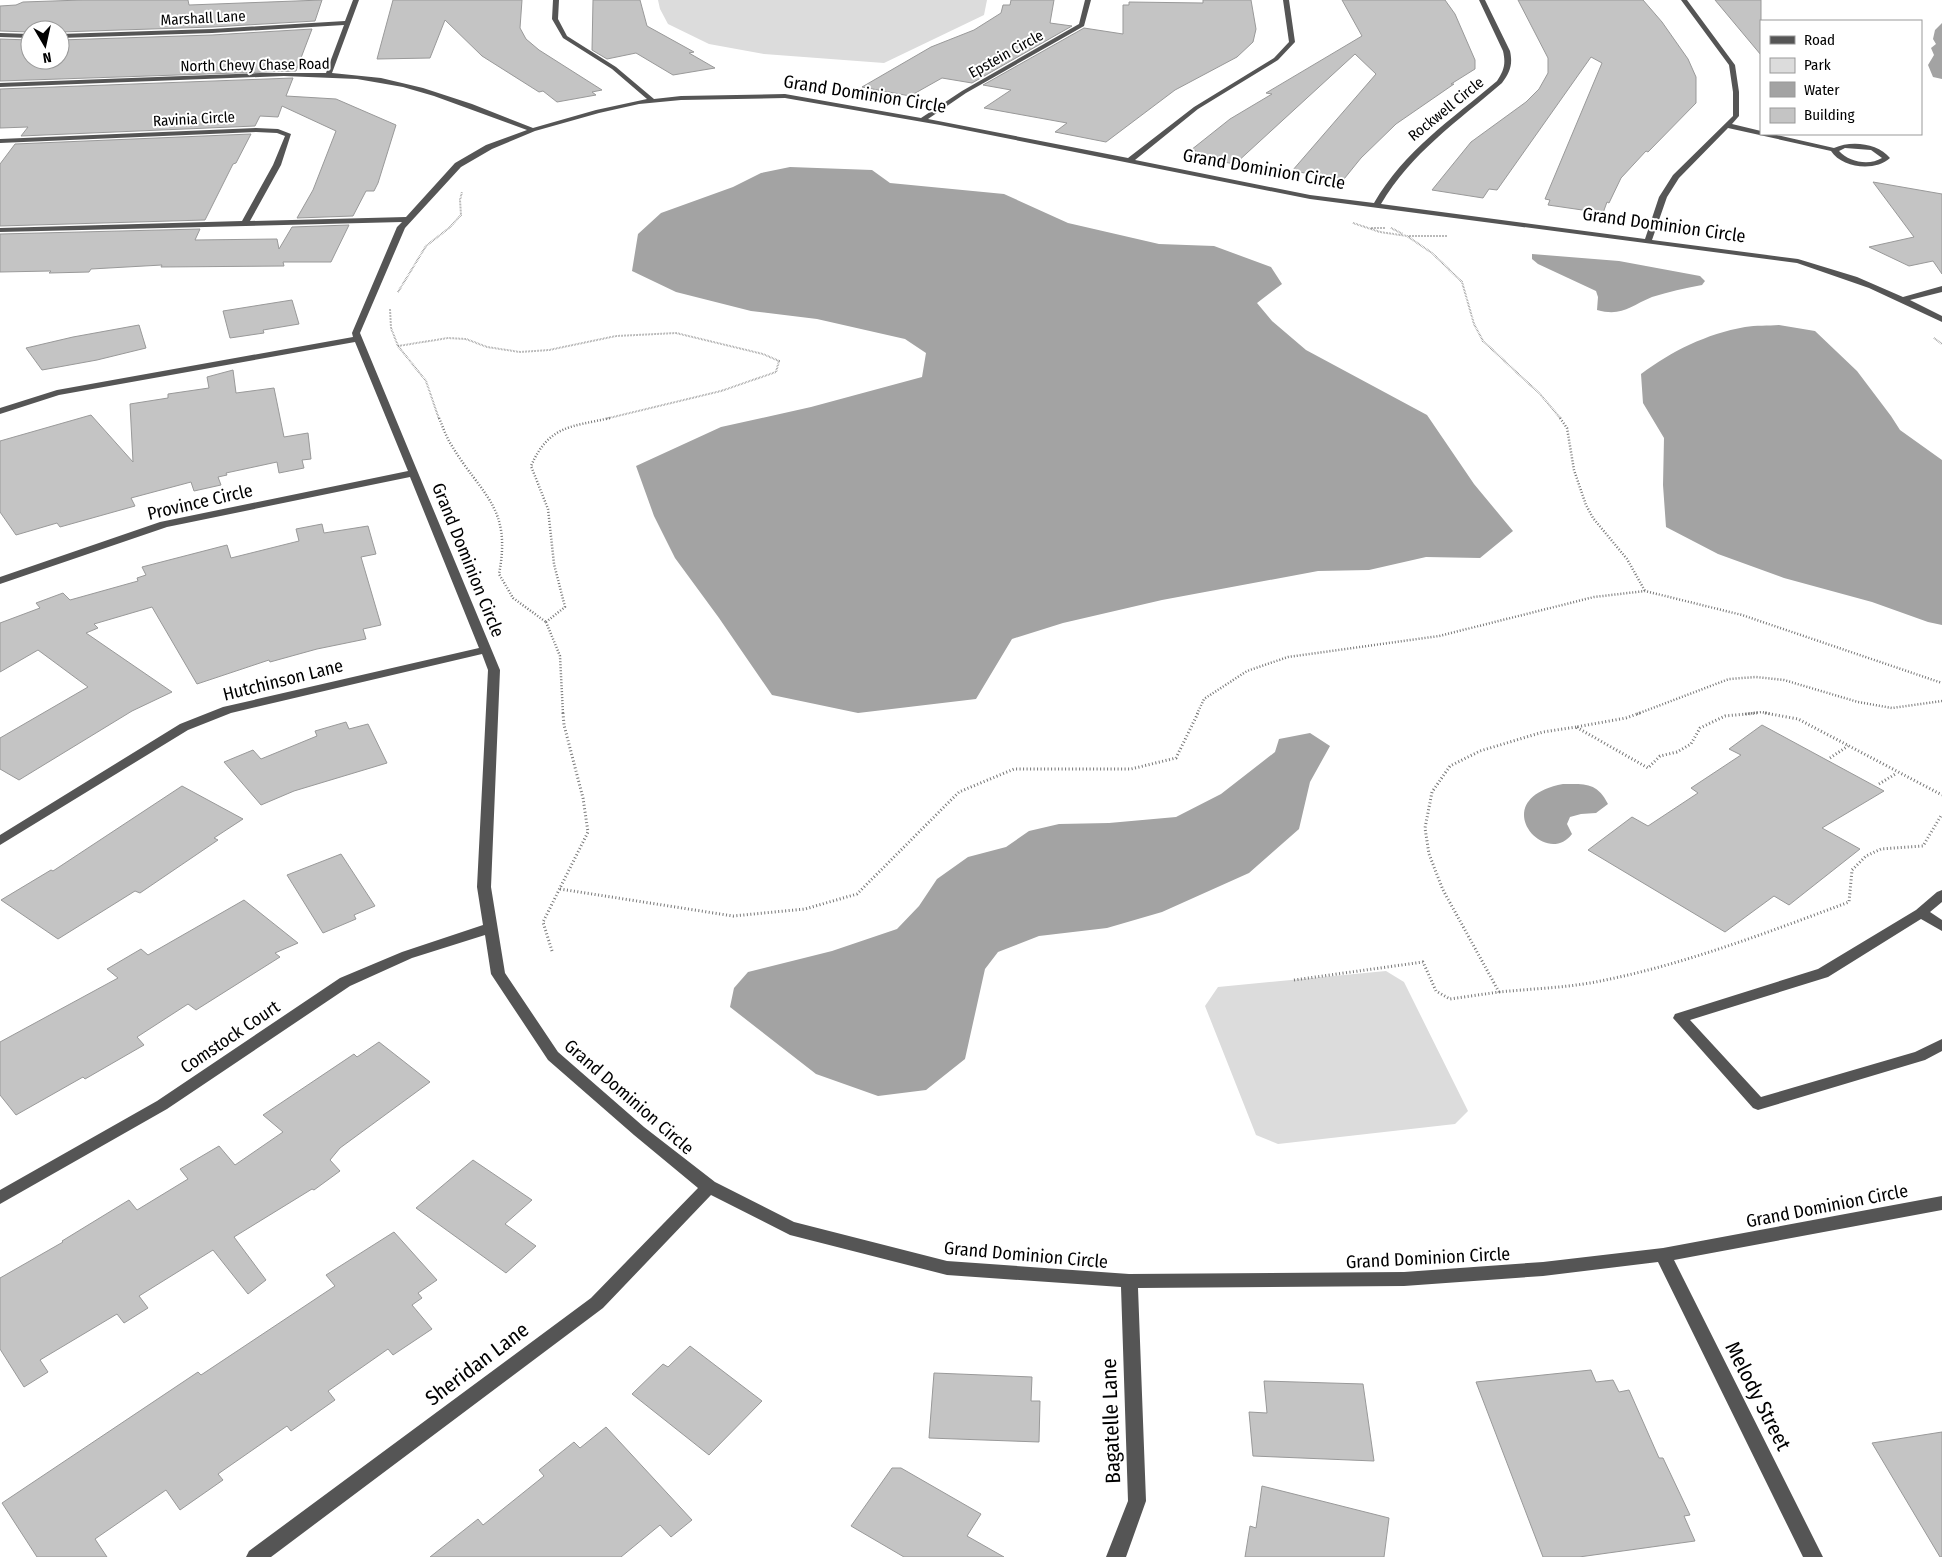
<svg xmlns="http://www.w3.org/2000/svg" width="1942" height="1557" viewBox="0 0 1942 1557" font-family="'Fira Sans Condensed',sans-serif">
<style>
.green{fill:#dcdcdc}
.water{fill:#a3a3a3}
.building{fill:#c4c4c4;stroke:#999}
.lines{fill:none;stroke-linecap:round;stroke-linejoin:round}
.path-far2{stroke:#777;stroke-width:2;stroke-dasharray:0.5 1;stroke-linecap:butt}
.path-far1{stroke:#777;stroke-width:2.5;stroke-dasharray:1 2;stroke-linecap:butt}
.path{stroke:#777;stroke-width:3;stroke-dasharray:1 2.5;stroke-linecap:butt}
.minor{fill:#555;fill-rule:evenodd}
.labels{text-anchor:middle;dominant-baseline:central;stroke-width:4;stroke-linejoin:round;paint-order:stroke}
.far-street-label{font-size:15px;fill:#000;stroke:#fff}
.street-label{font-size:18px;fill:#000;stroke:#fff}
.near-street-label{font-size:21px;fill:#000;stroke:#fff}
</style>
<rect width="100%" height="100%" fill="#fff"/>
<path class="green" d="M658,0H987L984,15L884,63L764,54L709,44L668,24L660,9Z
M1386,971L1404,982L1468,1111L1455,1124L1278,1144L1256,1135L1205,1006L1218,987Z"/>
<path class="water" d="M1942,23V79L1933,77L1928,65L1934,55L1931,48L1936,44L1933,39L1935,30Z
M790,167L872,170L890,183L1004,194L1068,223L1159,244L1214,246L1271,267L1282,284L1257,303L1272,321L1306,350L1427,415L1474,484L1513,531L1480,558L1426,557L1369,570L1318,571L1162,600L1063,623L1012,639L976,699L858,713L772,695L719,618L675,558L654,516L636,466L721,427L811,407L922,377L926,353L905,339L817,319L751,311L676,292L632,271L638,234L661,213L733,187L761,173Z
M1532,254L1619,261L1700,276L1705,281L1702,285C1685,288 1668,292 1652,297C1630,306 1622,317 1597,310L1598,297L1596,291L1538,264L1532,259Z
M1779,325L1815,331L1857,371L1891,416L1900,430L1942,460V625L1928,622L1872,602L1784,578L1718,554L1666,527L1663,485L1664,438L1643,403L1641,374C1672,351 1706,334 1745,327C1756,325 1768,326 1779,325Z
M1310,733L1330,746L1310,782L1299,829L1249,873L1162,912L1107,928L1039,936L998,952L985,969L965,1059L926,1090L878,1096L816,1074L730,1007L734,988L748,972L832,951L897,929L919,906L937,879L968,857L1006,847L1029,831L1059,824L1109,823L1176,817L1221,794L1275,752L1279,739Z
M1563,784C1585,784 1597,782 1608,804L1596,813L1581,814L1570,817L1567,824L1572,834C1545,870 1484,799 1563,784Z"/>
<path class="building" d="M82,0H188L189,5L322,0L315,21L212,27L60,32V30H30V32L0,31V6L16,5L23,2Z
M393,0H522L520,28L526,39L539,50L602,90L592,92L596,95L557,102L543,91L539,92L482,56L445,20L430,58L377,59Z
M593,0H640L647,26L694,52L689,53L715,68L673,75L636,53L607,59L592,50Z
M1011,0H1054L1050,23L1072,26L972,83L942,78L910,96L862,87L931,47L974,30L1001,13L1003,5H1010Z
M1203,0H1251L1256,29L1253,42L1237,57L1175,90L1106,142L1055,132L1067,123L984,108L1011,90L983,85L1084,28L1123,34V5H1129V2L1203,3Z
M1342,0H1445L1455,14L1475,60V69L1451,84H1454L1396,124L1361,158L1344,179L1292,171L1376,74L1355,54L1235,164L1189,156L1196,151L1191,150L1230,119L1272,94L1266,93L1362,36Z
M1518,0H1643L1662,22L1688,59L1696,77V103L1648,152L1646,151L1621,178L1609,203L1607,202L1603,213L1548,205L1550,200L1545,199L1602,63L1591,57L1497,190L1489,189L1483,198L1432,190L1471,142L1526,102L1539,89L1548,73V58Z
M1715,0H1761V55Z
M312,29L296,71L0,81V39L30,40V60H60V40L212,35Z
M293,78L286,96L336,99L396,125L378,183L374,191H366L353,216L297,218L313,190L336,131L282,106L278,117L260,116L255,126L21,136L28,127L0,128V89Z
M251,134L236,163L233,164L205,220L0,226V164L15,144Z
M1873,182L1942,194V274L1933,261L1909,266L1869,247L1914,237Z
M349,225L331,262H283L284,266L161,267L162,265L91,269L89,272L49,273L51,271L0,272V234L200,229L195,240L277,239L279,249L292,227Z
M292,300L299,324L263,330L264,333L230,338L223,311Z
M139,325L146,348L97,360L42,370L26,348L73,337Z
M233,370L236,393L274,388L284,437L308,433L311,459L302,460L304,468L279,473L277,462L226,473L227,475L218,477L221,485L194,491L191,482L131,498L135,506L60,527L57,523L16,535L0,512V441L91,415L133,462L130,404L168,398V394L209,388L207,377Z
M322,524L324,533L368,526L376,554L361,557L381,625L363,629L366,639L317,649L270,662L269,660L197,684L152,607L94,624L98,628L86,633L172,692L132,711L19,780L0,769V738L88,687L38,650L0,672V623L40,608L36,603L63,593L70,600L138,581L137,578L146,575L142,567L227,545L231,558L299,541L296,529Z
M346,722L349,729L368,724L387,763L294,791L261,805L224,762L253,750L261,759L317,736L315,731Z
M1762,725L1884,791L1822,828L1860,849L1789,905L1774,896L1725,932L1588,850L1632,817L1648,826L1698,793L1691,788L1741,755L1729,749Z
M182,786L243,819L214,838L218,840L140,893L135,891L58,939L1,900L51,870L53,871Z
M341,854L375,906L354,915L356,919L323,933L287,875Z
M244,900L298,943L275,953L280,957L196,1010L188,1004L137,1037L144,1045L85,1079L83,1077L16,1115L0,1095V1042L118,978L107,969L141,949L148,955Z
M379,1042L430,1082L340,1148L330,1160L340,1171L314,1190L312,1189L234,1237L266,1280L248,1294L213,1250L139,1296L148,1308L124,1323L117,1314L40,1360L48,1372L24,1387L0,1349V1278L63,1242L62,1241L129,1200L137,1210L188,1179L180,1169L219,1146L235,1165L283,1132L263,1115L354,1054L357,1057Z
M473,1160L532,1200L505,1224L536,1246L506,1273L416,1208Z
M394,1232L437,1280L418,1293L422,1298L412,1305L432,1329L393,1355L388,1349L328,1391L335,1400L291,1431L287,1426L218,1474L223,1480L180,1510L166,1490L95,1539L107,1557H37L2,1503L198,1372L201,1375L335,1286L326,1275Z
M690,1346L762,1401L709,1455L632,1394L663,1364L668,1367Z
M1591,1370L1596,1382L1613,1380L1619,1392L1629,1390L1659,1458H1663L1690,1515L1684,1516L1695,1541L1579,1557H1543L1476,1382Z
M934,1373L1032,1377L1031,1401H1040L1039,1442L929,1438Z
M1264,1381L1363,1384L1374,1461L1253,1456L1249,1412L1267,1413Z
M606,1427L692,1520L671,1537L660,1525L621,1557H430L478,1519L483,1525L544,1476L539,1470L574,1442L580,1448Z
M1942,1432V1557H1940L1872,1443Z
M892,1468H901L981,1514L967,1536L1004,1557H904L851,1526Z
M1262,1486L1389,1518L1384,1557H1245L1250,1526L1256,1528Z"/>
<g class="lines">
<path class="path-far2" d="M1353,223L1380,232L1407,236L1432,253L1462,282L1474,324L1483,341L1540,394L1561,419
M1371,228H1385
M1391,228L1403,234
M1409,236H1448
M398,292L426,246L449,228L461,215L460,200L462,192
M390,309L391,328L398,346
M1934,338L1942,344
M439,419L426,381L398,346L448,338L466,339L487,347L520,352L549,350L616,336L676,333L763,354L779,361L776,372L721,391L605,419"/>
<path class="path-far1" d="M439,418C443,427 446,437 452,446C482,496 512,507 499,574L513,598L546,622
M1560,418L1567,428L1574,470L1586,505L1593,518L1627,559L1645,591
M546,622L560,656L563,714
M546,622L565,607L554,564L548,509L531,466C549,425 571,427 610,418
M1197,714L1204,699L1247,671L1288,657L1439,636L1594,597L1645,591L1742,615L1942,683
M1637,714L1729,679L1756,677L1784,680L1858,702L1892,708L1942,701
M1745,714L1762,712L1771,714"/>
<path class="path" d="M1640,713L1626,718L1576,727L1648,768L1660,756L1677,752L1691,744L1700,728L1725,716L1757,713
M1765,713L1798,719L1942,795
M1830,758L1848,746
M1879,784L1897,773
M560,889L733,916L805,909L857,894L959,792L1014,769H1131L1176,758L1198,713
M552,951L543,922L588,832L583,798L564,725L563,713
M1294,980L1423,962L1436,991L1450,999L1499,992L1443,890L1429,854L1425,828L1432,792L1450,766L1480,751L1543,732L1576,727
M1499,992C1529,989 1560,988 1590,983C1678,967 1766,933 1849,902L1852,870L1866,856L1881,849L1923,846L1942,814"/>
<path class="minor" d="M353,0H359L332,73L381,78L423,88L472,104L533,128L596,110L647,99L612,69L563,38L552,19L553,0H559L558,19L567,36L616,67L654,99L681,96L785,94L921,118L962,91L1079,24L1085,0H1091L1084,26L966,93L928,119L1128,158L1194,107L1274,58L1289,42L1283,0H1289L1295,42L1278,60L1198,109L1135,160L1310,195L1374,203C1404,151 1452,119 1497,81C1504,70 1506,64 1503,51L1479,0H1485L1510,51C1513,65 1510,72 1502,83C1458,121 1411,153 1381,204L1645,239L1659,197L1673,175L1733,116V92L1729,65L1681,0H1687L1735,65L1739,92V116L1732,124L1761,131V134H1772L1834,148C1851,140 1878,143 1890,158C1875,172 1842,168 1831,151L1728,128L1679,178L1667,197L1652,240L1798,259L1857,277L1903,297L1942,286V292L1910,300L1942,316V322L1869,288L1797,263L1310,199L940,125L785,98L681,100L639,104L599,113L535,131L492,149L461,167L405,228L360,333L500,670L491,887L505,973L558,1052L644,1127L715,1182L794,1222L947,1261L1129,1274L1404,1272L1543,1262L1663,1248L1942,1196V1210L1674,1260L1823,1557H1803L1658,1262L1543,1276L1404,1286L1138,1288L1146,1501L1126,1557H1106L1128,1501L1121,1287L947,1275L790,1235L711,1195L603,1308L271,1557H246L249,1551L591,1298L698,1188L634,1135L548,1060L491,974L485,935L412,958L350,986L167,1109L0,1204V1190L157,1101L340,978L402,952L483,925L477,887L488,670L482,654L231,713L188,730L0,845V835L180,724L223,707L479,648L410,477L167,527L0,584V577L160,522L408,471L355,342L59,395L0,414V408L57,390L353,337L352,333L397,227L402,222L0,232V228L242,221L273,165L285,136L277,133L256,132L0,143V139L256,128L278,129L291,134L281,165L250,221L406,217L455,163L486,145L527,130L434,96L403,87L357,79L284,76L0,87V83L260,73H326L344,25L212,33L60,38V34L212,29L345,21ZM1845,148L1871,150L1882,158C1869,166 1849,162 1839,151Z
M0,33L30,34V38L0,37Z
M1942,890V902L1930,912L1942,920V931L1921,919L1828,977L1690,1020L1761,1097L1915,1052L1942,1039V1051L1925,1060L1758,1110L1753,1108L1673,1018L1675,1014L1818,969L1916,910L1937,892Z"/>
</g>
<g class="labels">
<g class="far-street-label">
<text transform="translate(203 18) rotate(-3)">Marshall Lane</text>
<text transform="translate(1006 54) rotate(-29)">Epstein Circle</text>
<text transform="translate(255 65) rotate(-1)">North Chevy Chase Road</text>
<text transform="translate(1446 109) rotate(-39)">Rockwell Circle</text>
<text transform="translate(194 119) rotate(-3)">Ravinia Circle</text>
</g>
<g class="street-label">
<text transform="translate(865 94) rotate(9)">Grand Dominion Circle</text>
<text transform="translate(1264 169) rotate(10)">Grand Dominion Circle</text>
<text transform="translate(1664 225) rotate(8)">Grand Dominion Circle</text>
<text transform="translate(200 502) rotate(-13)">Province Circle</text>
<text transform="translate(468 560) rotate(68)">Grand Dominion Circle</text>
<text transform="translate(283 680) rotate(-14)">Hutchinson Lane</text>
<text transform="translate(230 1037) rotate(-34)">Comstock Court</text>
<text transform="translate(629 1097) rotate(41)">Grand Dominion Circle</text>
<text transform="translate(1827 1206) rotate(-11)">Grand Dominion Circle</text>
<text transform="translate(1026 1255) rotate(5)">Grand Dominion Circle</text>
<text transform="translate(1428 1258) rotate(-3)">Grand Dominion Circle</text>
</g>
<g class="near-street-label">
<text transform="translate(477 1364) rotate(-37)">Sheridan Lane</text>
<text transform="translate(1758 1396) rotate(63)">Melody Street</text>
<text transform="translate(1111 1421) rotate(-92)">Bagatelle Lane</text>
</g>
</g>
<rect x="1760" y="20" width="162" height="115" fill="#ffffff" stroke="#999999"/>
<rect x="1770" y="36" width="25" height="8" fill="#555555" stroke="#999999"/>
<text x="1804" y="45" font-size="15" fill="#000000">Road</text>
<rect x="1770" y="58" width="25" height="15" fill="#dcdcdc" stroke="#999999"/>
<text x="1804" y="70" font-size="15" fill="#000000">Park</text>
<rect x="1770" y="82" width="25" height="15" fill="#a3a3a3" stroke="#999999"/>
<text x="1804" y="95" font-size="15" fill="#000000">Water</text>
<rect x="1770" y="108" width="25" height="15" fill="#c4c4c4" stroke="#999999"/>
<text x="1804" y="120" font-size="15" fill="#000000">Building</text>
<g transform="translate(45 45) rotate(171)"><circle r="24" fill="#ffffff" stroke="#999999"/>
<path d="M0-4L9 19L0 12L-9 19Z" fill="#000000"/>
<text y="-8" font-size="14" font-weight="bold" text-anchor="middle" fill="#000000">N</text>
</g>
</svg>
